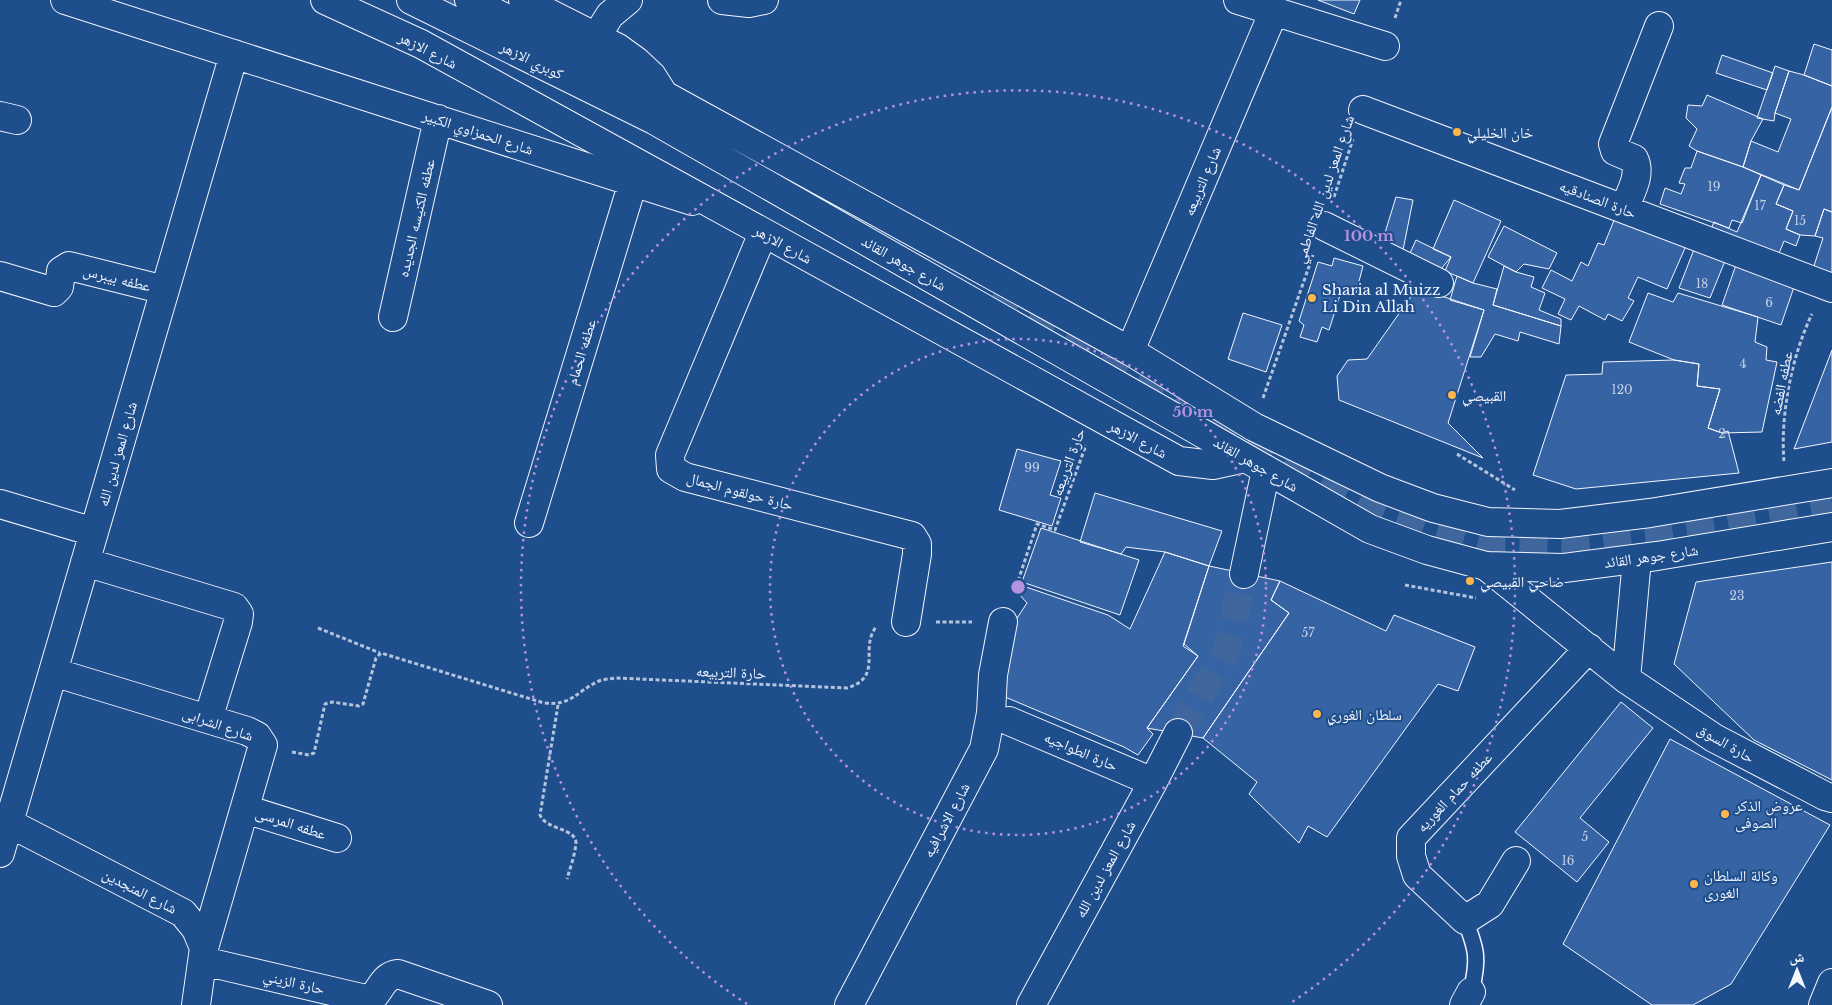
<svg xmlns="http://www.w3.org/2000/svg" width="1832" height="1005" viewBox="0 0 1832 1005" font-family="'Libre Baskerville','Noto Naskh Arabic',serif">
<style>
.building{fill:#3563a3;stroke:#f2f6ff}
.lines{fill:none;stroke-linecap:round;stroke-linejoin:round}
.street-tunnel{stroke:#3f679d;stroke-width:28;stroke-dasharray:28 14;stroke-linecap:butt}
.primary-tunnel{stroke:#3f679d;stroke-width:28;stroke-dasharray:28 14;stroke-linecap:butt}
.lane-casing{stroke:#f2f6ff;stroke-width:18}
.street-casing{stroke:#f2f6ff;stroke-width:30}
.secondary-casing{stroke:#f2f6ff;stroke-width:30}
.primary-casing{stroke:#f2f6ff;stroke-width:30}
.path{stroke:#b3c4dc;stroke-width:3;stroke-dasharray:4 2.5;stroke-linecap:butt}
.lane{stroke:#1f4e8c;stroke-width:15}
.street{stroke:#1f4e8c;stroke-width:28}
.secondary{stroke:#1f4e8c;stroke-width:28}
.primary{stroke:#1f4e8c;stroke-width:28}
.ring{fill:none;stroke:#b691df;stroke-width:2.5;stroke-dasharray:2.5 5}
.poi-dot{fill:#ffb74d;stroke:#1f4e8c;stroke-width:2}
.labels{text-anchor:middle;dominant-baseline:central;stroke-width:4;stroke-linejoin:round;paint-order:stroke}
.number-label{font-size:12px;fill:#c3d1e8}
.street-label{font-size:15px;fill:#f2f6ff;stroke:#1f4e8c}
.poi-label{font-size:15px;fill:#f2f6ff;stroke:#1f4e8c;text-anchor:start}
.centre{fill:#b691df;stroke:#1f4e8c;stroke-width:2.5}
.ring-label{font-size:15px;text-anchor:middle;font-weight:bold;fill:#b691df;stroke:#1f4e8c;stroke-width:4;stroke-linejoin:round;paint-order:stroke}
</style>
<rect width="100%" height="100%" fill="#1f4e8c"/>
<path class="building" d="M1318,0H1360L1354,14Z
M1814,44L1832,50V86L1804,75Z
M1722,55L1773,73L1767,90L1716,73Z
M1775,66L1789,71L1775,113L1774,121L1757,118Z
M1789,71L1804,75L1832,86V107L1799,190L1743,167L1751,141L1778,152L1791,119L1775,113Z
M1707,95L1763,119L1751,141L1743,167L1697,151L1689,146L1697,129L1686,118L1688,105L1702,106Z
M1832,107V212L1824,209L1815,236L1800,235L1786,229L1793,211L1776,204L1784,185L1799,190Z
M1697,151L1743,167L1761,175L1742,223L1732,220L1729,228L1660,204L1665,188L1681,194L1685,184L1679,183L1685,168H1691Z
M1761,175L1784,185L1776,204L1793,211L1786,229L1800,235L1796,246L1784,241L1775,263L1708,237L1714,222L1737,232Z
M1396,197L1413,200L1401,260L1380,249Z
M1454,200L1501,221L1473,283L1445,271L1451,257L1433,249Z
M1824,209L1832,212V282L1811,275L1823,238L1815,236Z
M1617,213L1689,239L1667,289L1638,277L1628,298L1634,301L1622,321L1608,314L1605,320L1579,306L1571,320L1558,314L1565,299L1542,288L1551,270L1572,281L1581,262L1588,266L1598,243L1604,245Z
M1504,226L1557,253L1549,269L1524,264L1516,272L1488,257Z
M1698,239L1729,251L1710,298L1679,288Z
M1416,240L1451,257L1435,276L1406,262Z
M1334,258L1363,266L1356,293L1342,289L1329,330L1322,327L1317,342L1300,337L1304,325L1299,321L1318,262L1332,266Z
M1737,262L1796,281L1781,325L1722,305Z
M1504,266L1516,272L1534,277L1531,287L1545,293L1539,310L1561,319V326L1493,305Z
M1457,276L1473,283L1497,289L1493,305L1561,326L1559,344L1520,332L1518,341L1495,334L1481,357H1470L1484,310L1450,300Z
M1417,288L1484,310L1448,423L1483,458L1339,400L1337,376L1348,360L1367,359Z
M1648,293L1673,302L1678,293L1758,317L1755,342L1767,347L1766,360L1777,362L1762,432L1722,433L1708,428L1720,389L1697,386L1699,364L1674,360L1629,342Z
M1243,313L1282,325L1266,372L1228,359Z
M1832,350V442L1794,449Z
M1674,360L1699,364L1697,386L1720,389L1708,428L1722,433L1728,431L1739,473L1576,489L1533,475L1566,375L1602,374L1603,362Z
M1017,449L1061,461L1050,495L1061,498L1052,526L999,510Z
M1095,493L1222,531L1209,566L1165,552L1126,547L1121,554L1080,542Z
M1041,528L1139,560L1120,615L1022,582Z
M1165,552L1209,566L1183,646L1198,656L1147,728L1153,734L1138,755L1124,747L998,694L1004,638L1027,603L1019,594L1023,586L1108,615L1130,629Z
M1832,562V780L1754,740L1674,664L1696,582Z
M1209,566L1280,581L1271,600L1289,613L1203,738L1147,728L1198,656L1184,644Z
M1280,581L1386,631L1394,615L1475,647L1458,691L1438,684L1327,837L1308,826L1299,843L1249,794L1257,782L1203,738L1289,613L1271,600Z
M1621,702L1653,728L1580,818L1609,842L1577,882L1515,832Z
M1670,739L1830,825L1731,984L1693,1005H1652L1563,944Z"/>
<g class="lines">
<path class="street-tunnel" d="M1178,733L1226,652L1244,574"/>
<path class="primary-tunnel" d="M447,0L490,21
M991,298L1373,508L1429,528L1487,544L1563,545L1656,534L1832,504"/>
<defs>
<path id="lane" d="M1465,920C1477,950 1479,959 1471,992"/>
<path id="street" d="M65,0L692,201
M722,0L749,3L764,0
M1238,0L1385,46
M596,37L610,15L628,0
M1363,110L1832,288
M0,116L17,120
M1624,209C1630,193 1642,175 1634,159L1615,151L1613,144L1659,26
M1324,226L1439,283
M763,233L670,455L671,469L685,477L912,536L917,544V554L906,622
M0,276L54,292L59,287L61,271L69,266L165,290
M393,317L438,119
M1130,351L1274,11
M0,504L94,532
M529,523L633,182
M85,562L234,607L239,614L238,622L208,719
M1486,566L1626,679L1714,738L1825,796L1832,798
M1244,574L1266,470
M53,672L247,731L257,736L263,745L204,948
M1626,679L1637,559
M1009,721L1153,782
M245,809L337,838
M0,820L9,823L183,913L196,929L204,948L196,1005
M0,853L234,54
M1516,861L1490,904L1465,920L1417,875L1411,856V838L1589,648
M203,961L370,1000C381,991 382,976 398,974L488,1005
M849,1005L984,749L991,713L993,675L1003,622
M1031,1005L1153,782L1178,733
M1464,1005L1471,992
M1823,1005L1832,983"/>
<path id="secondary" d="M325,0L421,44L1179,461L1213,465L1245,458
M523,0L618,48L636,61L652,76L664,95"/>
<path id="primary" d="M411,0L654,120L1370,529L1427,550L1486,566L1564,568L1657,556L1832,527
M469,0L664,95L1130,351L1254,427L1380,488L1433,508L1488,522L1560,524L1650,513L1832,483"/>
</defs>
<use href="#lane" class="lane-casing"/>
<use href="#street" class="street-casing"/>
<use href="#secondary" class="secondary-casing"/>
<use href="#primary" class="primary-casing"/>
<path class="path" d="M1395,18L1401,0
M1334,197L1353,139
M1263,398L1313,255
M1457,454L1515,490
M1784,461C1780,415 1792,355 1812,314
M1405,585L1476,598
M1014,593L1037,524L1055,530L1086,445
M936,622H972
M318,628L380,653
M558,705L540,815C546,830 576,828 576,843C575,855 570,868 567,879
M292,752L309,755L314,753L325,704L332,702L359,706L363,704L376,658L381,653L544,703C573,706 576,691 599,681C604,679 610,679 616,678L847,688C884,677 859,649 876,627"/>
<use href="#lane" class="lane"/>
<use href="#street" class="street"/>
<use href="#secondary" class="secondary"/>
<use href="#primary" class="primary"/>
</g>
<g class="ring">
<circle cx="1018" cy="587" r="248"/>
<path d="M747 1004A497 497 0 1 1 1289 1004"/>
</g>
<g class="poi-dot">
<circle cx="1457" cy="132" r="5"/>
<circle cx="1312" cy="298" r="5"/>
<circle cx="1452" cy="395" r="5"/>
<circle cx="1470" cy="581" r="5"/>
<circle cx="1317" cy="714" r="5"/>
<circle cx="1725" cy="814" r="5"/>
<circle cx="1694" cy="884" r="5"/>
</g>
<g class="labels">
<g class="number-label">
<text x="1714" y="186">19</text>
<text x="1760" y="205">17</text>
<text x="1800" y="220">15</text>
<text x="1702" y="283">18</text>
<text x="1769" y="302">6</text>
<text x="1743" y="363">4</text>
<text x="1622" y="389">120</text>
<text x="1722" y="433">2</text>
<text x="1032" y="467">99</text>
<text x="1737" y="595">23</text>
<text x="1308" y="632">57</text>
<text x="1585" y="836">5</text>
<text x="1568" y="860">16</text>
</g>
<g class="street-label">
<text transform="translate(428 50) rotate(27)">شارع الازهر</text>
<text transform="translate(532 60) rotate(26)">كوبري الازهر</text>
<text transform="translate(478 132) rotate(18)">شارع الحمزاوي الكبير</text>
<text transform="translate(1202 181) rotate(-67)">شارع التربيعه</text>
<text transform="translate(1324 189) rotate(-71)">شارع المعز لدين الله الفاطمي</text>
<text transform="translate(1598 199) rotate(21)">حارة الصنادقيه</text>
<text transform="translate(416 218) rotate(-77)">عطفه الكنيسه الجديده</text>
<text transform="translate(783 244) rotate(29)">شارع الازهر</text>
<text transform="translate(904 263) rotate(30)">شارع جوهر القائد</text>
<text transform="translate(117 278) rotate(14)">عطفه بيبرس</text>
<text transform="translate(581 352) rotate(-73)">عطفه الحمام</text>
<text transform="translate(1781 383) rotate(-79)">عطفه الفضه</text>
<text transform="translate(1138 439) rotate(28)">شارع الازهر</text>
<text transform="translate(117 454) rotate(-74)">شارع المعز لدين الله</text>
<text transform="translate(1068 462) rotate(-70)">حارة التربيعه</text>
<text transform="translate(1256 464) rotate(30)">شارع جوهر القائد</text>
<text transform="translate(740 491) rotate(15)">حارة حولقوم الجمال</text>
<text transform="translate(1651 556) rotate(-8)">شارع جوهر القائد</text>
<text transform="translate(731 672) rotate(2)">حارة التربيعه</text>
<text transform="translate(218 724) rotate(19)">شارع الشرابى</text>
<text transform="translate(1726 743) rotate(30)">حارة السوق</text>
<text transform="translate(1081 751) rotate(23)">حارة الطواجيه</text>
<text transform="translate(1454 792) rotate(-47)">عطفه حمام الغوريه</text>
<text transform="translate(946 820) rotate(-62)">شارع الاشرافيه</text>
<text transform="translate(291 823) rotate(18)">عطفه المرسى</text>
<text transform="translate(1105 869) rotate(-61)">شارع المعز لدين الله</text>
<text transform="translate(140 891) rotate(27)">شارع المنجدين</text>
<text transform="translate(294 982) rotate(13)">حارة الزيني</text>
</g>
<g class="poi-label">
<text x="1467" y="132">خان الخليلي</text>
<text x="1322" y="289">Sharia al Muizz<tspan x="1322" dy="17">Li Din Allah</tspan></text>
<text x="1462" y="395">القبيصي</text>
<text x="1480" y="581">ضاحي القبيصي</text>
<text x="1327" y="714">سلطان الغوري</text>
<text x="1735" y="805">عروض الذكر<tspan x="1735" dy="17">الصوفى</tspan></text>
<text x="1704" y="875">وكالة السلطان<tspan x="1704" dy="17">الغورى</tspan></text>
</g>
</g>
<circle cx="1018" cy="587" r="8" class="centre"/>
<g class="ring-label">
<text x="1369" y="241">100 m</text>
<text x="1193" y="417">50 m</text>
</g>
<g transform="translate(1797 970)" stroke="#1f4e8c" stroke-width="4" paint-order="stroke">
<path d="M0-4L9 19L0 12L-9 19Z" fill="#f2f6ff"/>
<text y="-8" font-size="14" font-weight="bold" text-anchor="middle" fill="#f2f6ff">ش</text>
</g>
</svg>
